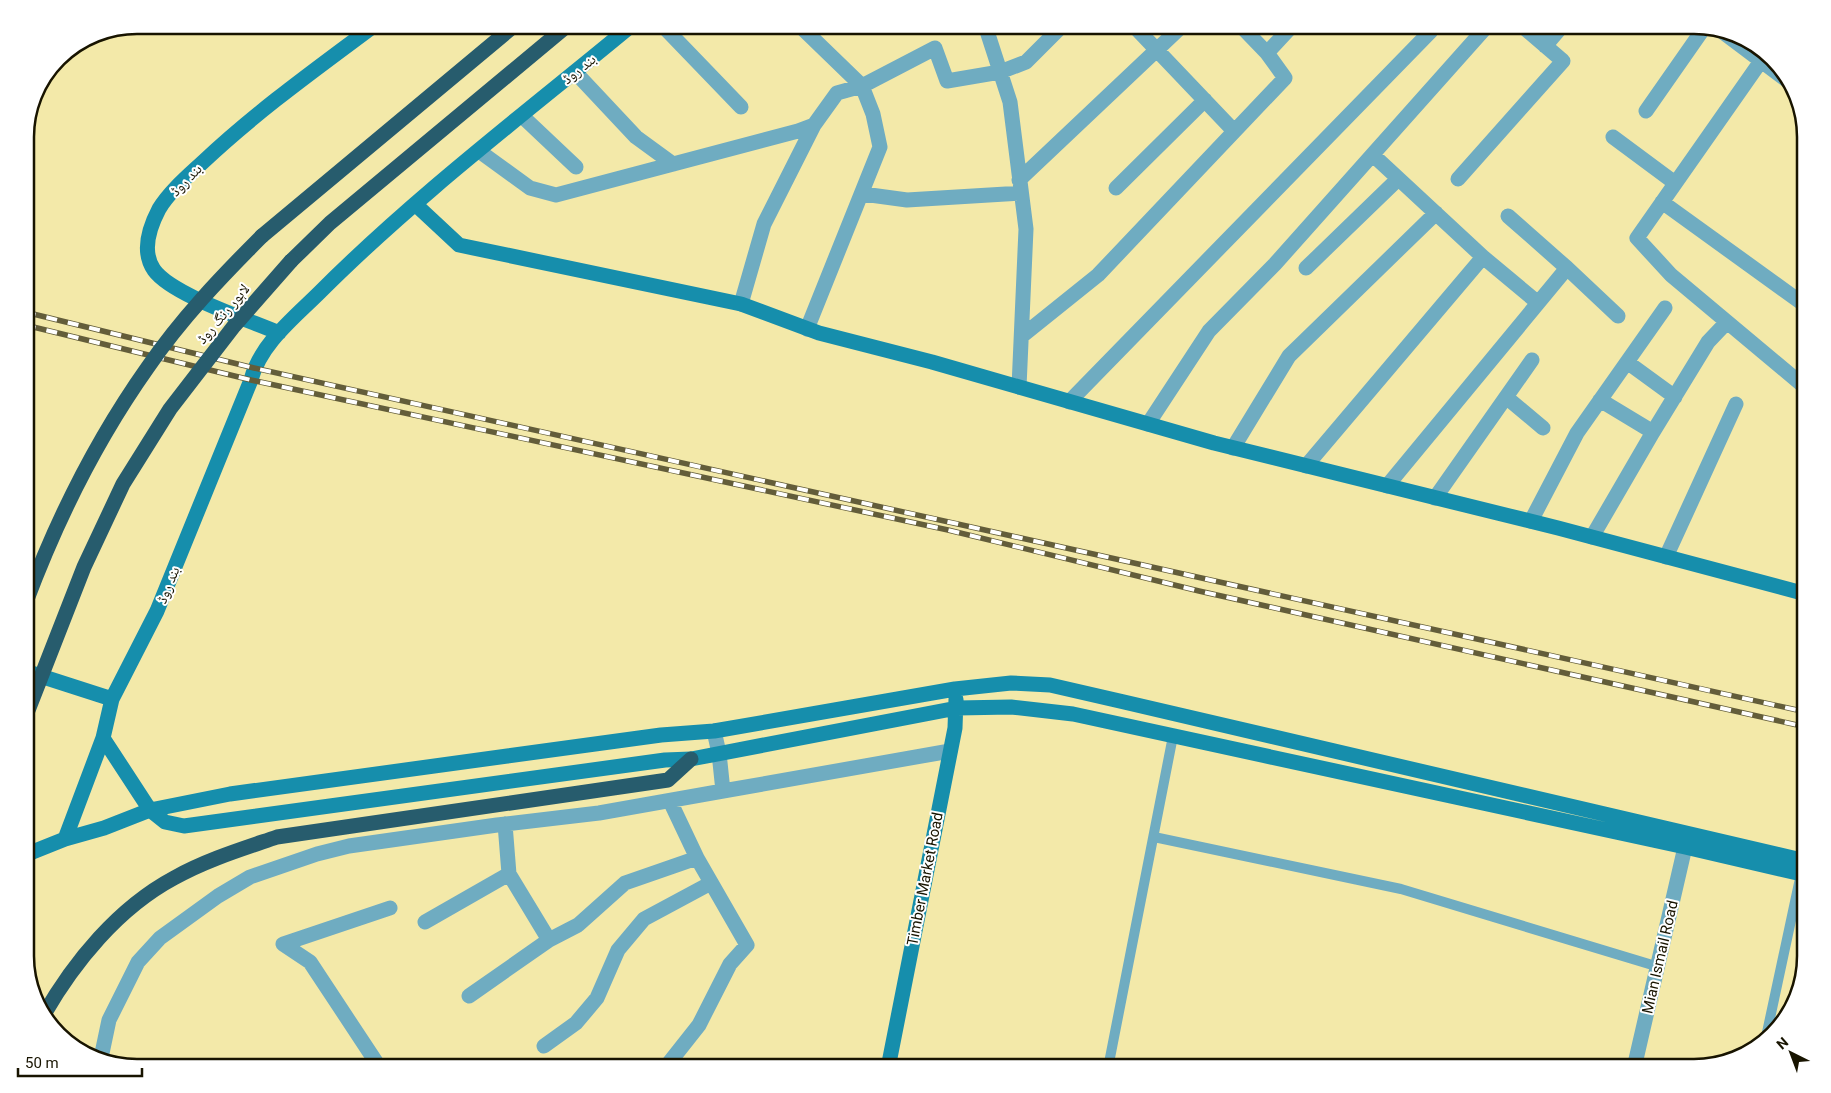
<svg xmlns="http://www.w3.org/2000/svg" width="1831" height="1093" viewBox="0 0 1831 1093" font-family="Roboto,'Noto Naskh Arabic',sans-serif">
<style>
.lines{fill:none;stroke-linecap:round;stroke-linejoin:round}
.lane{stroke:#6facc1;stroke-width:10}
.street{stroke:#6facc1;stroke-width:15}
.secondary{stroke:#168eac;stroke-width:15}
.highway{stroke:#275c6d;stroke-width:15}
.rail-casing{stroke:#635d3a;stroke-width:5.5}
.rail{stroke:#fff;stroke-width:4;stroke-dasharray:11;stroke-linecap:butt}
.highway-bridge{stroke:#275c6d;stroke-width:15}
.labels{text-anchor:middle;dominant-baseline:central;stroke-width:4;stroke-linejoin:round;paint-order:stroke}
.street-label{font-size:15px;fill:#181400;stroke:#fff}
.rim{fill:none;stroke:#181400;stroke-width:2.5}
</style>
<rect width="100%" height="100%" fill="#f3e9a9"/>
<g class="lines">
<path class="lane" d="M1154,837L1401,889L1659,967
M1766,1037L1802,869
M1108,1068L1173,736"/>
<path class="street" d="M662,25L741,107
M799,25L862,86L873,114L880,147L807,329
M946,25L947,26
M985,25L1010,102L1026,229L1019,387
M1133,25L1234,131
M1240,25L1267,53
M1724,33L1792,84
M1545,46L1563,25
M1761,61L1637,238L1671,275L1806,388
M575,72L636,137L673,164
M1646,111L1704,28
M522,116L576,167
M1613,137L1675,183
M479,151L530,188L556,195L798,131L814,125L837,93L862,86L935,48L947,81L1000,72L1026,62L1063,25
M1373,155L1483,257L1537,302
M1458,179L1563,61L1521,25
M1019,180L1183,25
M1116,188L1205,100
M863,194L907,200L1021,193
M1662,202L1806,306
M1306,268L1398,179
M1567,268L1618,316
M741,304L764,224L814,125
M1022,336L1098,275L1285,78L1267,53L1293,25
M1627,362L1675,397
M1506,397L1543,428
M1069,402L1431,31L1426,25
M1148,424L1209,331L1275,264L1488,25
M1653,432L1708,342L1727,322
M1233,448L1289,356L1436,213
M1306,466L1483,257
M1387,486L1567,268L1508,216
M1435,498L1532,360
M1531,521L1577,433L1665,308
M1592,537L1653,432L1600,400
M1666,557L1736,404
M723,791L950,751
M505,824L509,874L549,940
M425,922L509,874
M469,996L549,940L578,925L625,883L697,858
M544,1046L576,1023L597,998L618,950L644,919L711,883
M101,1058L109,1020L138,962L160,938L218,896L250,877L317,854L349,846L497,825L599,813L723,791L719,753L714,731
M380,1068L310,962L283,944L390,908
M665,1068L699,1025L730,964L747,945L697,858L670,801
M1634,1068L1685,847"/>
<path class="secondary" d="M415,204L459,245L741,304L819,333L932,362L1214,443L1558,528L1806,594
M279,333C249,320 172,295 154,270C141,251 149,228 159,209C170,191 188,176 203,162C256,112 316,69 375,25
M25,671L112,699
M103,738L150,810L165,822L184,826L665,760L691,759L957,708L1011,707L1073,714L1685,847L1806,875
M65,839L103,738L112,699L157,611L251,380C260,344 295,317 320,292C417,195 527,112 632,25
M25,855L65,839L104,828L150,810L230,794L661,735L714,731L955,689L1011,683L1050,685L1124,702L1806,861
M888,1068L955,728L956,699"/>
<path class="highway" d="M262,236L515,25
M291,261L330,223L568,25
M43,1016C74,962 118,908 174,878C206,860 242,849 277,837L668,780L691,759"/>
<defs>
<path id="rail" d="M25,312L254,368L1806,712
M25,325L251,380L948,530L1199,591L1806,727"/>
</defs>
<use href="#rail" class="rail-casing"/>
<use href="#rail" class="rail"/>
<path class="highway-bridge" d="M26,602C57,519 97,439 148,367C181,319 221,277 262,236
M25,718L84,567L123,484L170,409L234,326L291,261"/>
</g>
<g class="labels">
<g class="street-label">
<text transform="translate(579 69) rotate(-39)">بند روڈ</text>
<text transform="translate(186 180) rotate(-46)">بند روڈ</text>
<text transform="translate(223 314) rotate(-50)">لاہور رنگ روڈ</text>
<text transform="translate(168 585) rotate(-68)">بند روڈ</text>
<text transform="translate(925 879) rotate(-79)">Timber Market Road</text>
<text transform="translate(1660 957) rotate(-77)">Mian Ismail Road</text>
</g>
</g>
<path d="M0 0H1831V1093H0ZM137 34H1694A103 103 0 0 1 1797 137V956A103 103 0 0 1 1694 1059H137A103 103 0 0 1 34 956V137A103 103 0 0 1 137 34Z" fill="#fff" fill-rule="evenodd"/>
<path class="rim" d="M137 34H1694A103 103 0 0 1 1797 137V956A103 103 0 0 1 1694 1059H137A103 103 0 0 1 34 956V137A103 103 0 0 1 137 34Z"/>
<g transform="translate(1791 1053) rotate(318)" stroke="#ffffff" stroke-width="4" paint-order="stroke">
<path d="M0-4L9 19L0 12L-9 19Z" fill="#181400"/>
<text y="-8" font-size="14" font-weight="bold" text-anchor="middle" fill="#181400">N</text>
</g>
<path d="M18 1068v8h124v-8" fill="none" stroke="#181400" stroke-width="2.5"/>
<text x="25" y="1068" font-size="15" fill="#181400" stroke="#ffffff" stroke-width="4" paint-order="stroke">50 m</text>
</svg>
